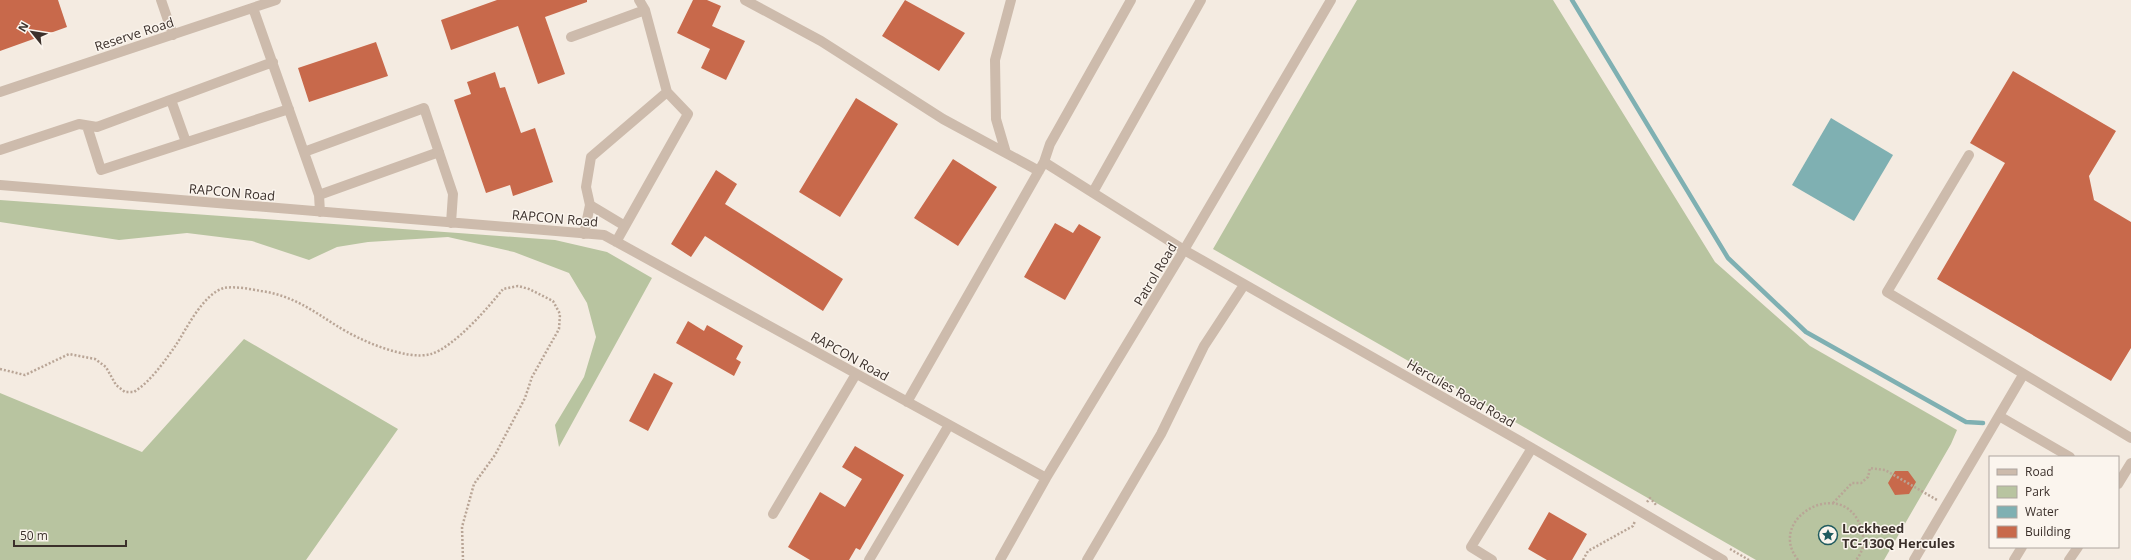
<svg xmlns="http://www.w3.org/2000/svg" width="2131" height="560" viewBox="0 0 2131 560" font-family="'Open Sans',sans-serif">
<style>
.green{fill:#b8c4a0}
.water{fill:#7fb0b2}
.lines{fill:none;stroke-linecap:round;stroke-linejoin:round}
.stream{stroke:#7fb0b2;stroke-width:4.5}
.building{fill:#c8694b}
.path{stroke:#b9a596;stroke-width:2.5;stroke-dasharray:2 2;stroke-linecap:butt}
.minor{stroke:#cdbbac;stroke-width:10}
.labels{text-anchor:middle;dominant-baseline:central;stroke-width:3;stroke-linejoin:round;paint-order:stroke}
.street-label{font-size:13px;fill:#3b302b;stroke:#fbf5ee}
.poi-label{font-size:13px;font-weight:bold;fill:#3b302b;stroke:#fbf5ee;text-anchor:start}
</style>
<rect width="100%" height="100%" fill="#f4ebe1"/>
<path class="green" d="M1357,0H1553L1715,262L1810,346L1957,430L1951,444L1884,560H1756L1213,249Z
M0,200L555,240L607,252L652,278L559,447L555,425L584,377L596,337L587,303L569,273L514,252L448,237L368,242L337,247L309,260L252,241L187,233L119,240L0,222Z
M244,339L398,429L306,560H0V393L142,452Z"/>
<path class="water" d="M1831,118L1893,155L1854,221L1792,185Z"/>
<g class="lines">
<path class="stream" d="M1572,0L1728,258L1806,332L1966,422L1983,423"/>
</g>
<path class="building" d="M0,0H58L67,27L0,51Z
M497,0H587V2L545,17L565,74L538,84L518,26L451,50L441,20Z
M693,0H707L721,6L712,26L745,41L726,80L701,68L710,49L677,33Z
M905,0L965,33L939,71L882,36Z
M376,42L388,76L309,102L298,68Z
M2013,71L2116,131L2089,176L2094,200L2131,222V348L2111,381L1937,279L2005,163L1970,143Z
M495,72L500,88L505,87L521,133L535,128L553,182L513,196L510,185L486,193L454,100L471,94L467,82Z
M856,98L898,124L840,217L799,192Z
M953,159L997,187L958,246L914,218Z
M716,170L737,184L725,204L843,279L823,311L705,236L691,257L671,244Z
M1055,223L1073,233L1079,224L1101,237L1065,300L1024,277Z
M688,321L704,331L707,325L743,346L736,359L741,362L734,376L676,343Z
M654,373L673,383L648,431L629,421Z
M855,446L904,475L860,550L856,548L849,560H810L788,547L820,492L845,507L862,479L842,467Z
M1895,471H1908L1916,482L1909,494L1895,495L1888,483Z
M1549,512L1587,534L1572,560H1547L1528,549Z"/>
<g class="lines">
<path class="path" d="M0,369L25,375L69,354L95,359L106,367L116,385L125,392H134C151,381 164,362 176,345C187,328 203,294 224,288C235,286 250,289 261,291C291,295 312,310 337,326C359,340 406,361 431,354C454,347 488,308 503,289L518,286L529,289L553,301L560,314L559,329L532,377L525,398L495,455L474,484L462,527L463,560
M1647,502L1650,498L1657,506
M1833,503L1852,483H1861L1868,477L1870,468L1885,470L1937,500
M1730,549L1749,560
M1583,560L1588,551L1633,526L1635,521
M1798,560C1764,517 1847,473 1862,531C1865,541 1863,552 1856,560"/>
<path class="minor" d="M161,0L173,35
M745,0L821,41L943,119L1039,171
M253,8L319,195L320,212
M571,37L645,10
M0,92L276,0
M171,100L186,142
M87,126L101,170L289,109
M0,150L79,124L97,127L273,62
M304,152L424,108L453,194L451,223
M1006,153L996,119L995,60L1011,0
M1969,155L1887,292L2131,438
M1044,162L1050,144L1131,0
M0,185L604,235L1046,478
M1093,192L1201,0
M319,195L439,152
M625,226L590,205L586,187L591,157L667,92
M584,234L590,205
M616,242L688,114L667,92L645,10L639,0
M907,402L1044,162L1184,250L1532,448L1723,560
M1999,416L2070,457
M2118,484L2131,463
M773,514L856,374
M869,560L949,425
M1000,560L1046,478L1184,250L1331,0
M1087,560L1161,434L1204,346L1244,285
M1492,560L1471,547L1532,448
M1914,560L2023,375
M2014,560L2022,547
M2069,560L2078,547"/>
</g>
<defs>
<symbol id="sight-ring" viewBox="-11 -11 22 22"><circle r="9.5" fill="#fbf5ee" stroke="#1f5a5e" stroke-width="1.5"/><path d="M0-6L1.8-2.2L6-1.7L2.9 1.2L3.7 5.4L0 3.3L-3.7 5.4L-2.9 1.2L-6-1.7L-1.8-2.2Z" fill="#1f5a5e"/></symbol>
</defs>
<g fill-rule="evenodd">
<use href="#sight-ring" x="1817" y="524" width="22" height="22"/>
</g>
<g class="labels">
<g class="street-label">
<text transform="translate(134 34) rotate(-18)">Reserve Road</text>
<text transform="translate(232 192) rotate(5)">RAPCON Road</text>
<text transform="translate(555 218) rotate(5)">RAPCON Road</text>
<text transform="translate(1155 274) rotate(-59)">Patrol Road</text>
<text transform="translate(850 356) rotate(29)">RAPCON Road</text>
<text transform="translate(1461 393) rotate(30)">Hercules Road Road</text>
</g>
<g class="poi-label">
<text x="1842" y="528">Lockheed<tspan x="1842" dy="15">TC-130Q Hercules</tspan></text>
</g>
</g>
<rect x="1989" y="456" width="130" height="92" fill="#fbf5ee" stroke="#aea6a0"/>
<rect x="1997" y="469" width="20" height="6" fill="#cdbbac" stroke="#aea6a0"/>
<text x="2025" y="476" font-size="12" fill="#3b302b">Road</text>
<rect x="1997" y="486" width="20" height="12" fill="#b8c4a0" stroke="#aea6a0"/>
<text x="2025" y="496" font-size="12" fill="#3b302b">Park</text>
<rect x="1997" y="506" width="20" height="12" fill="#7fb0b2" stroke="#aea6a0"/>
<text x="2025" y="516" font-size="12" fill="#3b302b">Water</text>
<rect x="1997" y="526" width="20" height="12" fill="#c8694b" stroke="#aea6a0"/>
<text x="2025" y="536" font-size="12" fill="#3b302b">Building</text>
<g transform="translate(32 32) rotate(300)" stroke="#fbf5ee" stroke-width="3" paint-order="stroke">
<path d="M0-3L7 15L0 10L-7 15Z" fill="#3b302b"/>
<text y="-6" font-size="11" font-weight="bold" text-anchor="middle" fill="#3b302b">N</text>
</g>
<path d="M14 540v6h112v-6" fill="none" stroke="#3b302b" stroke-width="2"/>
<text x="20" y="540" font-size="12" fill="#3b302b" stroke="#fbf5ee" stroke-width="3" paint-order="stroke">50 m</text>
</svg>
